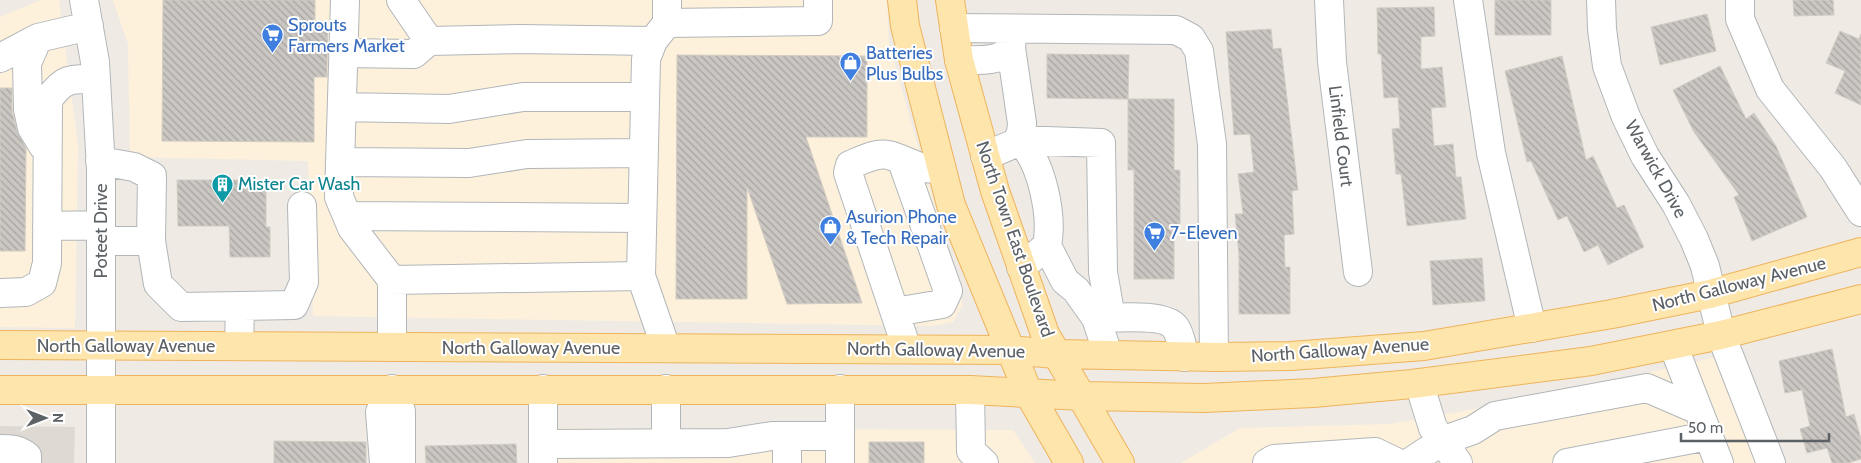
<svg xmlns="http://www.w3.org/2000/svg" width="1861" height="463" viewBox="0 0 1861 463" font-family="Cabin,sans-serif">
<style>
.commercial{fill:#fdf1db}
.education{fill:#dedad3}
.building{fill:url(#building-back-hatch);stroke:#d3ccc3}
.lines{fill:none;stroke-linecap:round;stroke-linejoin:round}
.minor-casing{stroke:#b2b6b9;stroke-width:30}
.major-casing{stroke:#efb35d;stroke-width:30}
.minor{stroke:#fff;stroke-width:28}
.major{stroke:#fde5ab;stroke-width:28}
.labels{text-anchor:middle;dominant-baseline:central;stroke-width:4;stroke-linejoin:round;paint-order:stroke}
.shop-label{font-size:18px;fill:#366cbe;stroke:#fff;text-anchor:start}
.street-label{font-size:18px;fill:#5c6165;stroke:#fff}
.culture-label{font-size:18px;fill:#0d838f;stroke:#fff;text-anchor:start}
</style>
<defs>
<pattern id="building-back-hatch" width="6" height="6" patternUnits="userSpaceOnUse" patternTransform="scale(1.25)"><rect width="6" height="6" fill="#cac6c2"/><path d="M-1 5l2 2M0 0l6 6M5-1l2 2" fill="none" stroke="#a7a4a1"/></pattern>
</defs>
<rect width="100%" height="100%" fill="#efebe4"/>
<path class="commercial" d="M41,0H59L78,145L75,328L0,327V17Z
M113,0H887L889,44L963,305L953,322L933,326L313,316L308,161L130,157L128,44Z
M1720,356L1761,463H1181L1240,428L1390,424L1543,397Z
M530,428L1013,430L1035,463H530Z"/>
<path class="education" d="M0,426L75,427L74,463H0Z"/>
<path class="building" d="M163,0H315V21H328L327,68V77H314V142L162,141Z
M1495,0H1551V35H1495Z
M1793,0H1833L1834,15L1794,16Z
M1434,7L1435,36L1421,37V69L1442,67L1446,107L1431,108L1434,146L1453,144L1456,177H1461L1466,219L1407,226L1401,174H1396L1392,129L1400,128L1398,97L1384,98L1381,54H1378L1377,8Z
M1707,14L1716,51L1660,65L1651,27Z
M1271,29L1273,49L1281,48L1298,190L1292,191L1294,234L1284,235L1285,267H1290V314H1239V255L1235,214H1243L1238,174L1254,172L1250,134L1234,135L1226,32Z
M1840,31L1859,39L1861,34V105L1835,93L1845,71L1826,63Z
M1047,54L1129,55L1128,99L1047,98Z
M677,55L867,56V137H806L862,303L787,304L747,187V299H676Z
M1562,56L1586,160L1593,156L1617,208L1624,205L1644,247L1608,265L1598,245L1584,252L1567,216L1558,220L1531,161L1527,162L1505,71Z
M1720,66L1746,119L1754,113L1776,146L1807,217L1752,241L1734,197L1739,195L1694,132L1673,90Z
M0,88H12V110L17,131L26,148L25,251H0Z
M1128,99H1174V170H1180V225H1174V279H1134V170H1128Z
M177,180H266V227H270V257H230L229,226H178Z
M1482,258L1485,301L1433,305L1430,261Z
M1832,349L1846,417L1854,414L1861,439V459L1848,463H1832L1827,448L1807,453L1800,429L1810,426L1802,390L1785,393L1779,361Z
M274,441L366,442V463H274Z
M869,442H924V463H869Z
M516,444L517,463H426L425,446Z"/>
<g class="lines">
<defs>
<path id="minor" d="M84,0L95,62L101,169V463
M345,0L339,197L352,228L392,280V347
M1329,0L1332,62L1358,272
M1468,0L1491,153L1532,328
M1601,0L1602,29L1607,66L1626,117L1645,156L1676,204L1694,239L1705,266L1721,335L1771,463
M1740,0V19L1770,89L1833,168L1861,212
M667,23L818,21V0
M954,28L1176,30L1191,38L1199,51L1212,144L1214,357
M38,38L27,63L28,109L32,128L43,146
M429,41L520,39L653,41
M343,53L414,54L429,41L401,0
M0,58L38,38L89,26
M959,60C975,60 1001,63 1011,48L1012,33
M342,107L449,109L523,97H645
M1019,140L1101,143L1103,272L1111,318
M1019,140C1042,161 1053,216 1047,246L1021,267
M985,156L1016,143L1021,133L1022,123L1011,48
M100,161L134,167L152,176L151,241
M340,162L469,163L527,154L643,153
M347,216L641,218
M47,226L101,225
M101,241H151L158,284L181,307L294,305L304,282L302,206
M1047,246L1065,281L1076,290L1096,318L1108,354
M392,280L641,276
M0,293L26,292L42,283L47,263L48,100C63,78 71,78 96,80
M895,312L942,304L948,291L902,161
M1096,318C1114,318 1164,313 1175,327C1181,335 1182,348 1185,357
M1673,345L1719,463
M239,346L240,306
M666,348L641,276L646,59L653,41L667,23V0
M907,349L848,173L850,165C860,161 876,152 888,155C907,159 920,173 941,167
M1419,383L1433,428L1458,463
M392,389L401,411V463
M543,389V463
M840,389V463
M970,390L971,451L984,463
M787,436V463
M666,443V389
M543,444L728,443L772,436H840
M0,449C11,449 18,449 27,456V463
M384,463L380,412L392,389
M1267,463L1274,459L1375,452L1398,463
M1409,463L1442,441L1473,430L1495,416L1647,388L1698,410
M1567,463L1708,436"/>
<path id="major" d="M902,0L905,26L951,205L1028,392L1069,463
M950,0L959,60L995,191L1045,334L1120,463
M0,345L1011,350L1055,354L1219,357L1291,356L1424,346L1612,314L1710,294L1861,252
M0,390H970L1082,396L1204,398L1313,393L1412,384L1591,361L1721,335L1861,299"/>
</defs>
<use href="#minor" class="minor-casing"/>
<use href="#major" class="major-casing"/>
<use href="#minor" class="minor"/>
<use href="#major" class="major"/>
</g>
<defs>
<symbol id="supermarket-pin" viewBox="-11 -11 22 30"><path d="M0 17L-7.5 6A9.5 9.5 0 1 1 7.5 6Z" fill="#3f7fe0" stroke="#fff"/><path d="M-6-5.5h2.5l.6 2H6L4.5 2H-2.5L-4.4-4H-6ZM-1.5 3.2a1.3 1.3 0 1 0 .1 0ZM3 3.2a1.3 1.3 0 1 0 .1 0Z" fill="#fff"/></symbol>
<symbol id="shop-pin" viewBox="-11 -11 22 30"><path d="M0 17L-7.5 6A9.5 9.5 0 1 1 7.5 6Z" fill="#3f7fe0" stroke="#fff"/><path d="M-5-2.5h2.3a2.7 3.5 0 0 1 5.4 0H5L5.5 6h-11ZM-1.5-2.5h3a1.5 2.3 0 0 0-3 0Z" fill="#fff"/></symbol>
<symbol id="building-pin" viewBox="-11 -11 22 30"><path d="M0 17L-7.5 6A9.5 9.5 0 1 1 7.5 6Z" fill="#0f9aa8" stroke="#fff"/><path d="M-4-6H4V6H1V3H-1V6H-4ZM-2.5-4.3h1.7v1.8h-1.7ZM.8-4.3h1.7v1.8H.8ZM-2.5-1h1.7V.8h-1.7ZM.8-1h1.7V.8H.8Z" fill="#fff"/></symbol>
</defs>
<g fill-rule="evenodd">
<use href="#supermarket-pin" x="260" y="22" width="25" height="34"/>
<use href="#shop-pin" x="838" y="50" width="25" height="34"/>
<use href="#building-pin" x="210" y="172" width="25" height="34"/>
<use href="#shop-pin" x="818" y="214" width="25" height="34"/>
<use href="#supermarket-pin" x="1142" y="220" width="25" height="34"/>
</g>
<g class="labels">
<g class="shop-label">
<text x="288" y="25">Sprouts<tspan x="288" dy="21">Farmers Market</tspan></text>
<text x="866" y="53">Batteries<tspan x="866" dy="21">Plus Bulbs</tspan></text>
<text x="846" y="217">Asurion Phone<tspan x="846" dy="21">&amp; Tech Repair</tspan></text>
<text x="1170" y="233">7-Eleven</text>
</g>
<g class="street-label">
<text transform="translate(1341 136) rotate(83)">Linfield Court</text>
<text transform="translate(1656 169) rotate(61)">Warwick Drive</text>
<text transform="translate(101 231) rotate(-90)">Poteet Drive</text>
<text transform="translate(1015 239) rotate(71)">North Town East Boulevard</text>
<text transform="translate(1739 284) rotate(-14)">North Galloway Avenue</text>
<text x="126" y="346">North Galloway Avenue</text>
<text x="531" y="348">North Galloway Avenue</text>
<text transform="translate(936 350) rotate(1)">North Galloway Avenue</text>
<text transform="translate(1340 350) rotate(-4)">North Galloway Avenue</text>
</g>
<g class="culture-label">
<text x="238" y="184">Mister Car Wash</text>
</g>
</g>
<g transform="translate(45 418) rotate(90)" stroke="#ffffff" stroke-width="4" paint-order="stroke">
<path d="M0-4L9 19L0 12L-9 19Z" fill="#5c6165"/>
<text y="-8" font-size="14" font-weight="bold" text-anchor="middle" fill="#5c6165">N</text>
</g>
<path d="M1681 433v8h148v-8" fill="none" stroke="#5c6165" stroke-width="2.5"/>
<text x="1688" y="433" font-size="15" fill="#5c6165" stroke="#ffffff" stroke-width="4" paint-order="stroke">50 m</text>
</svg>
